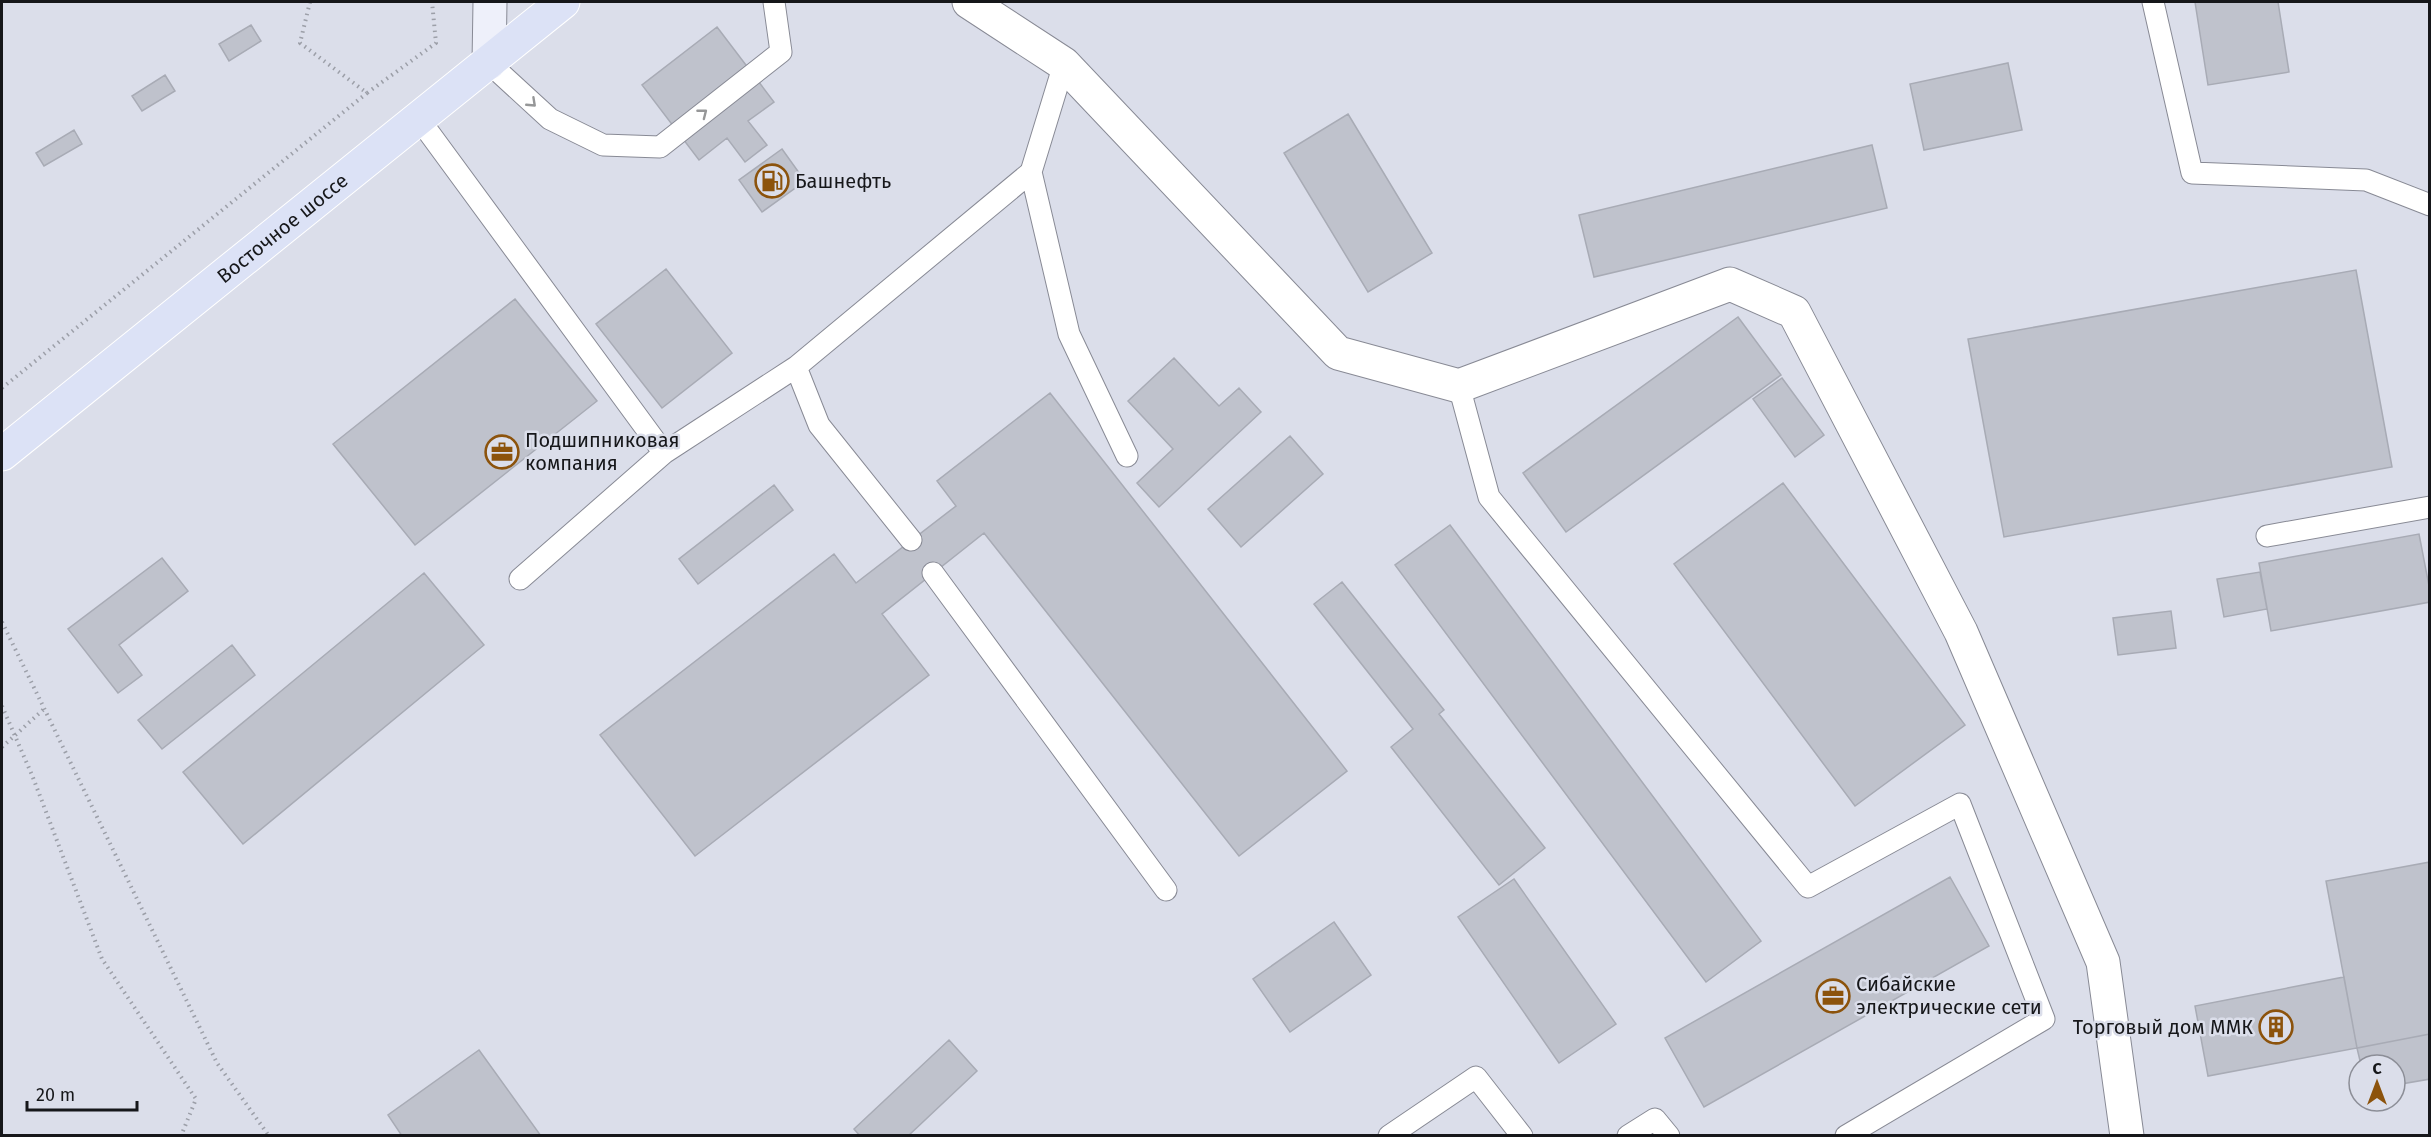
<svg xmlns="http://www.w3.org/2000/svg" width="2431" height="1137" viewBox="0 0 2431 1137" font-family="'Fira Sans',sans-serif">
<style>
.building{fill:#bfc2cc;stroke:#a8abb5;stroke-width:1.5}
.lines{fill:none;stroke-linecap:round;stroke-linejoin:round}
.service-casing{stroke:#888a95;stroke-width:23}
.minor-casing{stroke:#888a95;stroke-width:35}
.secondary-casing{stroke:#888a95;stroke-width:35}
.primary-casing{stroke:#fff;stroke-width:35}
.path{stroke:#9c9fa8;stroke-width:4;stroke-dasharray:1.5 4.5;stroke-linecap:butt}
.service{stroke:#fff;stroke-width:21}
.minor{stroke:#fff;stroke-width:33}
.secondary{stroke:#eef0fa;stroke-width:33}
.primary{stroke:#dce2f6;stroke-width:33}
.oneway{stroke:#969798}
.labels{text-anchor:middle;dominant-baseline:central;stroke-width:5;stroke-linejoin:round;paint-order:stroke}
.poi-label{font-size:20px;fill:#16171a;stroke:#dbdeea;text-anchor:start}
.street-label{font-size:20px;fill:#16171a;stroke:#dbdeea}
</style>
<rect width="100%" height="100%" fill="#dbdeea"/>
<path class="building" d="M2195,2H2278L2289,72L2208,85Z
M251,25L261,41L229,61L219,44Z
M717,27L774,102L748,121L767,145L745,162L727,138L699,160L642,85Z
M2008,63L2022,130L1924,150L1910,84Z
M165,75L175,91L142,111L132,96Z
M1348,114L1432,253L1368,292L1284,153Z
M74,130L82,144L44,166L36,153Z
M1872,145L1887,208L1594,277L1579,215Z
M782,149L805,181L762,212L739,180Z
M666,269L732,353L662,408L596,324Z
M2356,270L2392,467L2004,537L1968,339Z
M515,299L597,401L415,545L333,444Z
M1738,317L1781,375L1566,532L1523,473Z
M1174,358L1219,406L1239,388L1261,412L1159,507L1137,483L1173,449L1128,401Z
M1782,378L1824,435L1795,457L1753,399Z
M1050,393L1347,771L1239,856L984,533L882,614L929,675L695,856L600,735L834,554L856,583L956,506L937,481Z
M1290,436L1323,474L1241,547L1208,509Z
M1783,483L1965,725L1855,806L1674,564Z
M774,485L793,510L698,584L679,559Z
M1450,525L1761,941L1706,982L1395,565Z
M2419,534L2430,591V602L2271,631L2259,563Z
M162,558L188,591L119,645L142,675L118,693L68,629Z
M2260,572L2267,609L2224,617L2217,579Z
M424,573L484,645L243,844L183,772Z
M1342,582L1444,710L1439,714L1545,848L1499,885L1391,747L1413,729L1314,604Z
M2171,611L2176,648L2118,655L2113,618Z
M232,645L255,675L162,749L138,720Z
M2430,862V1034L2357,1048L2326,881Z
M1950,877L1989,946L1704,1107L1665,1038Z
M1514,879L1616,1024L1559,1063L1458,917Z
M1334,922L1371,975L1290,1032L1253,979Z
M2344,977L2357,1048L2208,1076L2195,1006Z
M2430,1034V1079L2395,1085V1065H2361L2357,1048Z
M949,1040L977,1071L908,1136H860L854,1129Z
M479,1050L541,1136H402L388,1115Z"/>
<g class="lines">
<defs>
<path id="service" d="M2153,2L2192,173L2366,180L2430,205
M489,63L550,119L603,145L660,147L781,52L774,2
M1064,64L1031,172L1069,334L1127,456
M419,119L664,453L520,579
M1459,386L1489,497L1808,887L1960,804L2044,1019L1846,1136
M664,453L796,367
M2267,536L2430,507
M911,540L819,425L796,367L1031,172
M933,573L1166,890
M1389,1136L1476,1077L1522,1136
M1628,1136L1655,1119L1669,1136"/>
<path id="minor" d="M969,2L1064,64L1338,353L1459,386L1730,284L1794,312L1961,632L2103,962L2127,1136"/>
<path id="secondary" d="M489,63L490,2"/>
<g id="primary">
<path id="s1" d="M2,454L563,2"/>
</g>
</defs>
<use href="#service" class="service-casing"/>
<use href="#minor" class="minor-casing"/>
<use href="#secondary" class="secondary-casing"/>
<use href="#primary" class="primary-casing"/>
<path class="path" d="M310,2L300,43L367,93L436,43L432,2
M2,388L367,93
M2,622L217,1063L269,1136
M2,706L32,775L102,959L196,1099L181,1136
M2,747L44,709"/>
<use href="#service" class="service"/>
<use href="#minor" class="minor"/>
<use href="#secondary" class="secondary"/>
<use href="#primary" class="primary"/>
</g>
<defs><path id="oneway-chevron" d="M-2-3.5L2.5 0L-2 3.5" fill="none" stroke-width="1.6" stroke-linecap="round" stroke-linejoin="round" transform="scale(1.5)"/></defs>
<g class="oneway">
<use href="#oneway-chevron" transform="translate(532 103) rotate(43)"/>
<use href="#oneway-chevron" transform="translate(703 113) rotate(-38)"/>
</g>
<defs>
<symbol id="fuel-ring" viewBox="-11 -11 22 22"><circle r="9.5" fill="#dbdeea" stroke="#8c530c" stroke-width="1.5"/><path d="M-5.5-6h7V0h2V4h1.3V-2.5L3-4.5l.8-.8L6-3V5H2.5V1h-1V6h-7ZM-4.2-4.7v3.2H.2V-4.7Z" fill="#8c530c"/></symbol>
<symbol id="office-ring" viewBox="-11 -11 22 22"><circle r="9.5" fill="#dbdeea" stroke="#8c530c" stroke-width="1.5"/><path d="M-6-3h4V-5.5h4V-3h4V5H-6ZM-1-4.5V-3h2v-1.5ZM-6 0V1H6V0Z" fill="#8c530c"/></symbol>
<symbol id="building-ring" viewBox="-11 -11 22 22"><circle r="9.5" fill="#dbdeea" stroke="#8c530c" stroke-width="1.5"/><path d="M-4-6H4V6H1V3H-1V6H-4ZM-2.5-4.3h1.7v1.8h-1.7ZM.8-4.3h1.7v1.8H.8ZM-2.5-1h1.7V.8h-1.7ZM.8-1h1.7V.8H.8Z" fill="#8c530c"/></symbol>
</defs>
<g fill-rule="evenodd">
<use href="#fuel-ring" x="753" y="162" width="38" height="38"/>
<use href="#office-ring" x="483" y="433" width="38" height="38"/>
<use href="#office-ring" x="1814" y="977" width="38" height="38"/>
<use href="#building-ring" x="2257" y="1008" width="38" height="38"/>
</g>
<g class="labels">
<g class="poi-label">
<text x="795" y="181">Башнефть</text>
<text x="525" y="440">Подшипниковая<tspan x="525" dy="23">компания</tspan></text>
<text x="1856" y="984">Сибайские<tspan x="1856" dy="23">электрические сети</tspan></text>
<text x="2253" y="1027" text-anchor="end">Торговый дом ММК</text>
</g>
<g class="street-label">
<text stroke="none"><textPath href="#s1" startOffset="360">Восточное шоссе</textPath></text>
</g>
</g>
<rect width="2431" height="1137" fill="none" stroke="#16171a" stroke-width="6"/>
<g transform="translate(2377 1083)"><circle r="28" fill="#dbdeea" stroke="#8c8e97" stroke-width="1.5"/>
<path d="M0-4.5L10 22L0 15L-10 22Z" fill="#8c530c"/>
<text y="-9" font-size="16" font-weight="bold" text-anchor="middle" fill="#16171a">С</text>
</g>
<path d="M27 1101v9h110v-9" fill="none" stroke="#16171a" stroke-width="3"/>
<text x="36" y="1101" font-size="18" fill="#16171a" stroke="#dbdeea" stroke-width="4.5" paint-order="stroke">20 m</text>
</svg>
